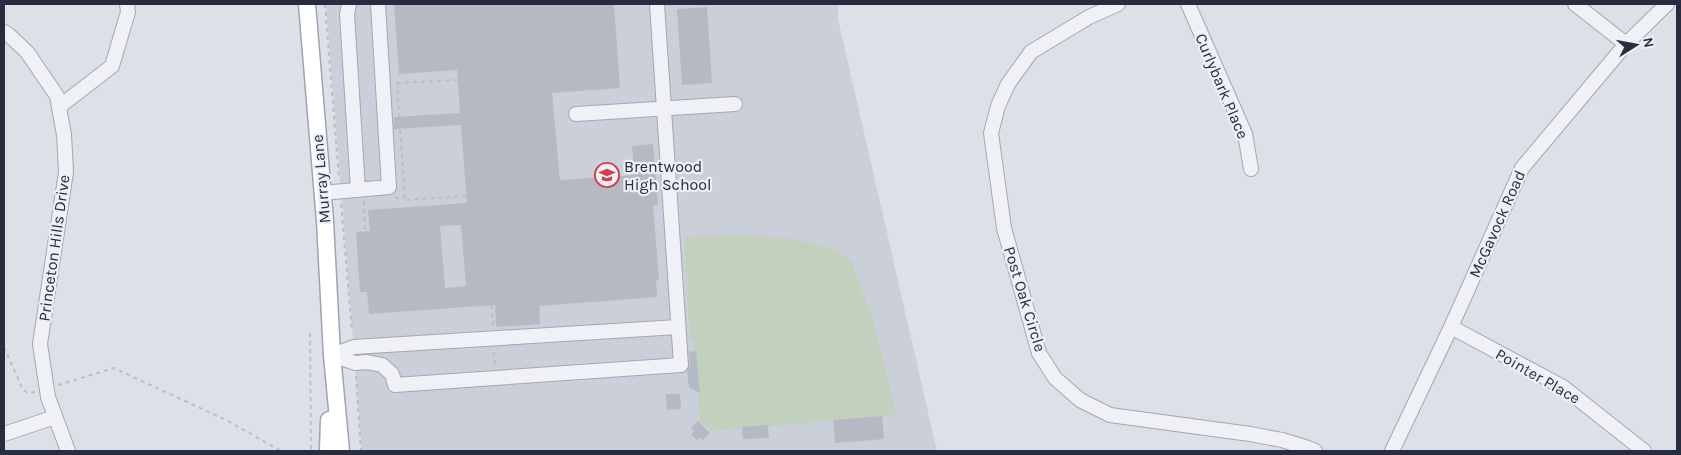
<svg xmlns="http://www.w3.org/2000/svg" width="1681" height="455" viewBox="0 0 1681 455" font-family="Karla,sans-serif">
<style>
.built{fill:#cbcfd9}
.green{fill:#c1d1be}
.building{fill:#b5b9c4;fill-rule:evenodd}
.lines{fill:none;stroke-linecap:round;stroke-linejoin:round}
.minor-casing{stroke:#a3a7b1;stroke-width:16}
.major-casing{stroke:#9da4b3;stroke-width:19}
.path{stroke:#bcbec6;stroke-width:2;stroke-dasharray:4 4;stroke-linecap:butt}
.minor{stroke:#f0f1f6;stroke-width:14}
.major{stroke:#fff;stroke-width:16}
.labels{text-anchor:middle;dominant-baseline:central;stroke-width:4.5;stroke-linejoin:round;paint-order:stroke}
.street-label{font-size:16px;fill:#272d3e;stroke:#edeff5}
.poi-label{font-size:16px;fill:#272d3e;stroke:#edeff5;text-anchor:start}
</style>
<rect width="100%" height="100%" fill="#dde0e7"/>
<path class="built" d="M326,4H838V19L937,451H362Z"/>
<path class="green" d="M684,237C734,237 809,229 851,260L871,314L886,370L896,415L712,431L700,420L694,339L690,338Z"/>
<path class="building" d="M394,4H614L620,88L552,93L560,180L634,175L632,146L653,144L658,205H653L659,280H656L657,297L539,306L540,324L496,327L495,305L369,314L367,292H360L356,232L370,231L368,210L467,203L461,125L394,129V117L460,113L457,70L399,74ZM461,225L466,286L445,288L440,226Z
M707,7L712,83L682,85L677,9Z
M696,351L700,393L689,387L687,371L690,365L689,352Z
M666,394H680L681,409L667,410Z
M882,416L884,439L835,443L833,420Z
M698,421L710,433L703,440L700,437L697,440L691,434L694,431L691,428Z
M764,425L768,426L769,438L743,439L742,427Z"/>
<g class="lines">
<defs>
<path id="minor" d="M349,4L347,14L358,190
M1118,4L1089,17L1031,52L1008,84L998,106L991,133L1004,228L1039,353L1055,378L1080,400L1110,415L1250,434L1282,440L1308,448L1315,451
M1188,4L1245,134L1251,169
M1575,4L1626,44
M4,32L9,35L27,52L57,96L64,135L66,172L40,344L48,397L68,451
M59,107L112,66L128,12L127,4
M576,114L735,104
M322,193L389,187L378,4
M1451,327L1563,387L1644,451
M332,355L355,363L367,362L382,365L392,374L395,385L681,365L657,4
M332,355L354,347L678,327
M4,434L55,417
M1392,451L1451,327L1522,168L1626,44L1667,4"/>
<path id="major" d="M307,4L325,221L332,355L341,451
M328,451L329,420"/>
</defs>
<use href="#minor" class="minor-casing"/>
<use href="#major" class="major-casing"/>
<path class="path" d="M325,4L339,179
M397,82L405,200L482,195
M397,83L457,80
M395,198H405
M364,201L365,232
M341,204L352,331
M491,297L493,325
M310,333L311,451
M4,347L23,390L28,393L35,392
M494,352L495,365
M356,376L361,451
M58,385L114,368L228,421L281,451"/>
<use href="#minor" class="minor"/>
<use href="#major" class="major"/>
</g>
<defs>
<symbol id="school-ring" viewBox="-11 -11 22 22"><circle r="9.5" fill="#edeff5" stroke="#ce4149" stroke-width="1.5"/><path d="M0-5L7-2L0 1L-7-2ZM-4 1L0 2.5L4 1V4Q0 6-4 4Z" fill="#ce4149"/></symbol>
</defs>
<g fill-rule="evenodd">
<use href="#school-ring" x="593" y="161" width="28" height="28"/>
</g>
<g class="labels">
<g class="street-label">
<text transform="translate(1222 86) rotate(67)">Curlybark Place</text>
<text transform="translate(321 179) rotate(-95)">Murray Lane</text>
<text transform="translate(1497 224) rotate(-66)">McGavock Road</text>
<text transform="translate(54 248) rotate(-82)">Princeton Hills Drive</text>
<text transform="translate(1025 299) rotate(73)">Post Oak Circle</text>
<text transform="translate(1538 376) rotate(30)">Pointer Place</text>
</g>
<g class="poi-label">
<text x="624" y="166">Brentwood<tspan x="624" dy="18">High School</tspan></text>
</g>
</g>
<rect width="1681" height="455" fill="none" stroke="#272d3e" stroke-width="10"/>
<g transform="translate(1636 45) rotate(79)" stroke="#edeff5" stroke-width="4" paint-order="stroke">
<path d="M0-4L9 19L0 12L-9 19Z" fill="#272d3e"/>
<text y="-8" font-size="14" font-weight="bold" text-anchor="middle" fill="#272d3e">N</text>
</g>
</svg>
